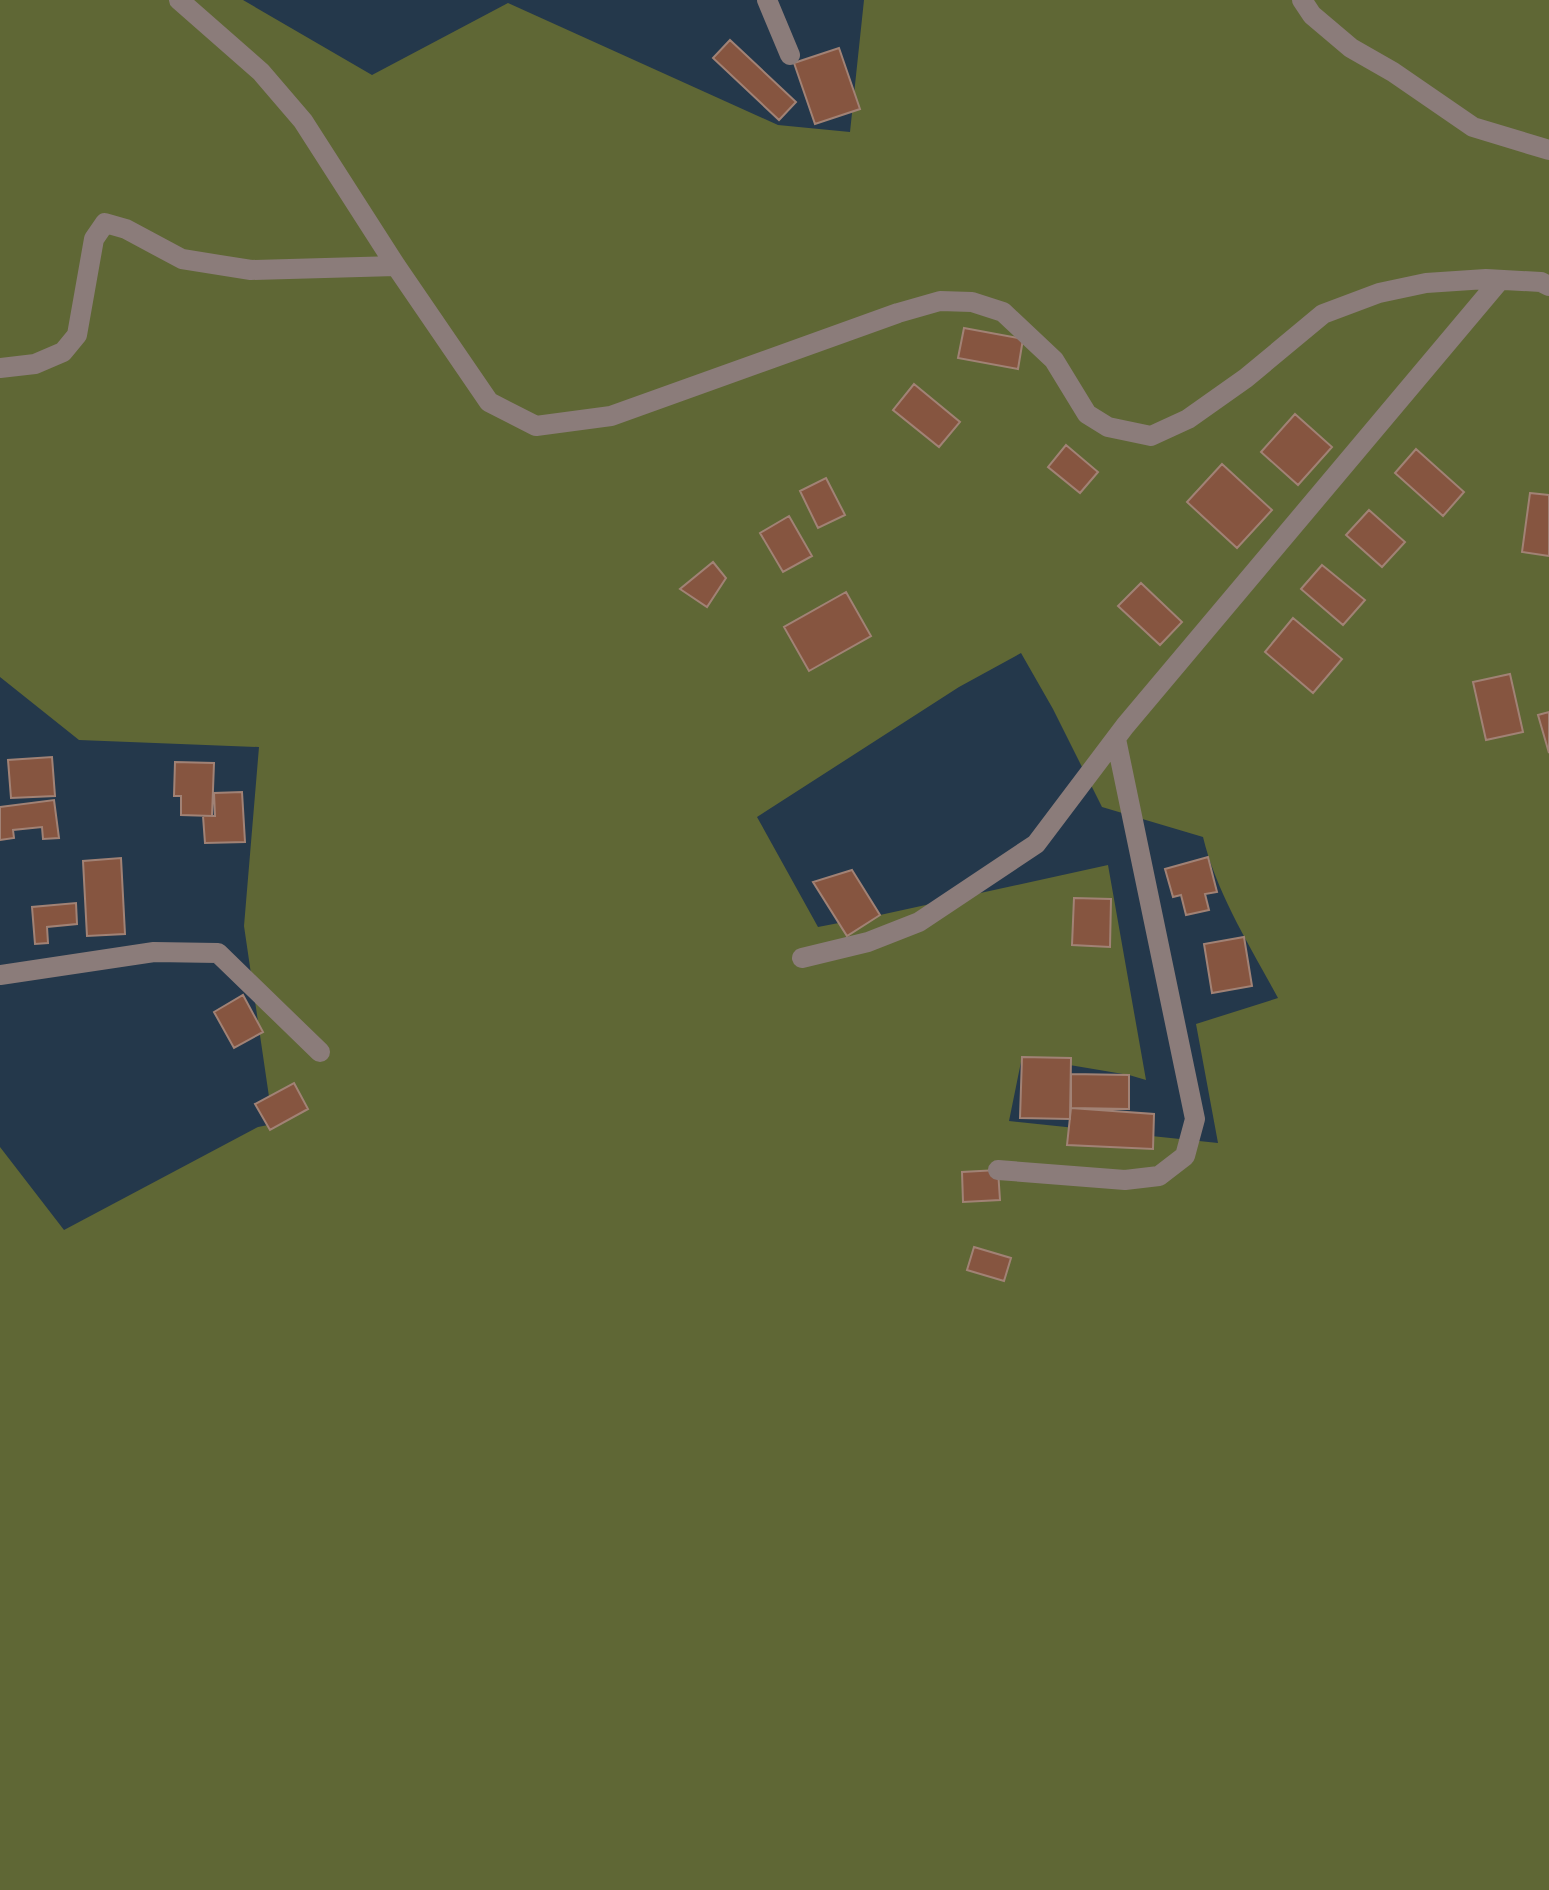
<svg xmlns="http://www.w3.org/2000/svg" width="1549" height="1890" viewBox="0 0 1549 1890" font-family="Rubik,sans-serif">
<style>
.forest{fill:#5f6735;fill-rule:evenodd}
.building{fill:#865540;stroke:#a18275;stroke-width:2}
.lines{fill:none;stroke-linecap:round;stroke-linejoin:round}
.minor{stroke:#8b7c7a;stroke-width:20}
</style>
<rect width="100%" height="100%" fill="#24384b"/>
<path class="forest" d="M0,0H243L372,75L508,3L778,125L850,132L864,0H1549V1890H0V1147L64,1230L258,1127L273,1124L244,926L259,747L79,740L0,677ZM1021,653L1053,709L1102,807L1203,837C1216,892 1251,948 1278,998L1196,1024L1218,1143L1009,1121L1022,1057L1129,1075L1146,1080L1108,865L880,915L818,927L757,817L959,687Z"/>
<path class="building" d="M730,40L796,102L779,120L713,58Z
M839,48L860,109L815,124L794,63Z
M964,328L1023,339L1018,369L958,358Z
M914,384L960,422L939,447L893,410Z
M1295,414L1332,447L1298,485L1261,452Z
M1066,445L1098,472L1080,493L1048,467Z
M1416,449L1464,492L1443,516L1395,473Z
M1222,464L1272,510L1237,548L1187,502Z
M826,478L845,515L818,528L800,491Z
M1530,493L1549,495V556L1522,552Z
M1369,510L1405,542L1382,567L1346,535Z
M789,516L812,556L783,572L760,533Z
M713,562L726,578L707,607L680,589Z
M1322,565L1365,600L1343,625L1301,589Z
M1141,583L1182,622L1160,645L1118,606Z
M846,592L871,636L809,671L784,627Z
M1293,618L1342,659L1313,693L1265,652Z
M1510,674L1523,732L1486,740L1473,682Z
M1549,712V753L1538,715Z
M52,757L55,796L11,798L8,760Z
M175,762L214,763L212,816L181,815V796H174Z
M242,792L245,842L205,843L203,816H215L214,793Z
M54,800L59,838L43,839L42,827L13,830L14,838L0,840V807Z
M1208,857L1217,892L1205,894L1209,910L1186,915L1181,895L1173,897L1165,869Z
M121,858L125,934L87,936L83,861Z
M852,870L880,915L847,936L813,882Z
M1074,898L1111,899L1110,947L1072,945Z
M76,903L77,924L47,927L48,943L35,944L32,907Z
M1244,937L1252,986L1212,993L1204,944Z
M243,995L263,1032L234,1048L214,1012Z
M1022,1057L1071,1058L1070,1119L1020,1118Z
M1071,1074L1129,1075V1109L1071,1108Z
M294,1083L308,1109L270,1130L255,1104Z
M1071,1108L1154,1114L1153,1149L1067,1145Z
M998,1170L1000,1200L963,1202L962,1172Z
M974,1247L1011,1258L1004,1281L967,1270Z"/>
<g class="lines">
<path class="minor" d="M179,0L261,72L303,121L396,266L489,402L536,426L611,416L898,313L940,301L972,302L1003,312L1054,360L1087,414L1108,427L1151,436L1188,419L1246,378L1323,314L1379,293L1426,283L1486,279L1541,282L1549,286
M767,0L790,55
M1302,0L1312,15L1351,48L1393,72L1473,127L1549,150
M0,368L35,364L63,352L77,335L94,239L105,223L126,229L182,259L251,270L396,266
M802,958L868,942L919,922L1036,844L1125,726L1500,280
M0,975L154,952L218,953L320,1052
M998,1170L1125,1180L1159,1176L1185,1156L1195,1119L1116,739"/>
</g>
</svg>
